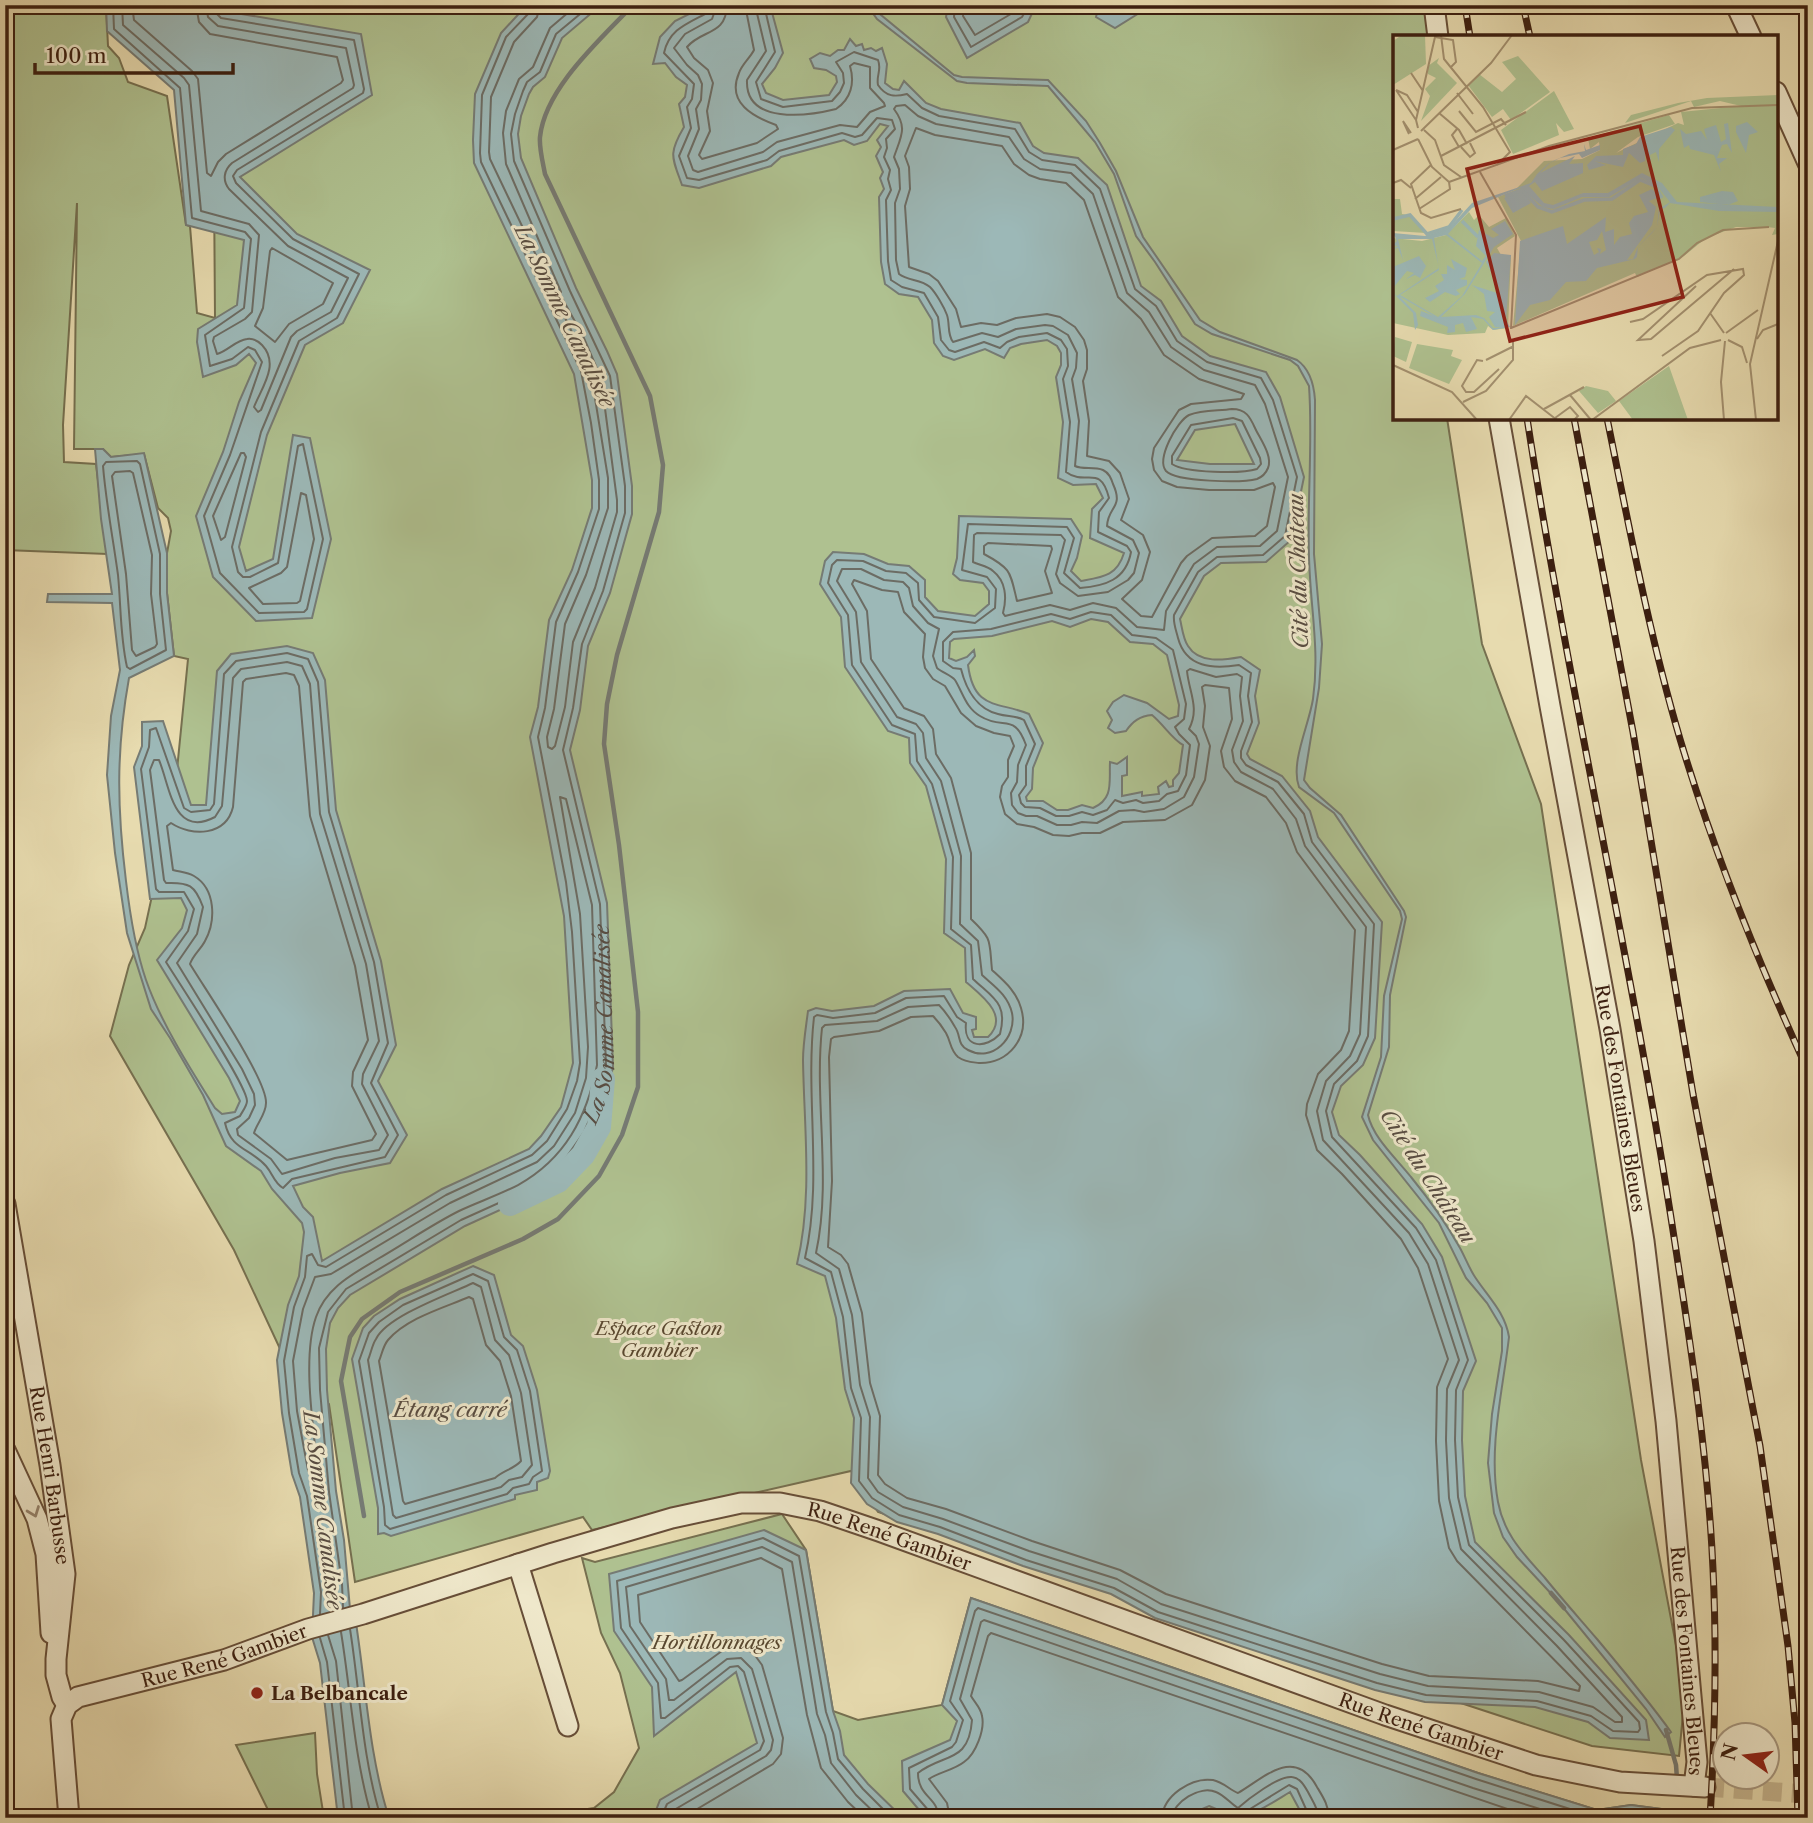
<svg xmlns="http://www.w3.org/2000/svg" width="1813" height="1823" viewBox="0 0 1813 1823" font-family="'Libre Caslon Text',serif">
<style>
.green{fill:#afc190;stroke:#767050;stroke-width:2}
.water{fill:#9cb8b7;stroke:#767b74;stroke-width:2;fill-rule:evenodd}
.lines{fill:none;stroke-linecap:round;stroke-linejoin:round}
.shore{stroke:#6c6c64;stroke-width:2}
.stream{stroke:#767b74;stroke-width:4.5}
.river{stroke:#9cb8b7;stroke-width:24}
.minor-tunnel{stroke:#c5b58f;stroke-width:19;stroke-dasharray:19 10;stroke-linecap:butt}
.minor-casing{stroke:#674e38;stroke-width:23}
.minor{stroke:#efe8cb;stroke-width:19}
.rail-casing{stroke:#3c1f10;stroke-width:7}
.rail{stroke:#efe8cb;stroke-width:4.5;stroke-dasharray:13;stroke-linecap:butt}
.oneway{stroke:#96846e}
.poi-dot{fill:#8f2418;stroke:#efe8cb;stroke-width:2.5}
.labels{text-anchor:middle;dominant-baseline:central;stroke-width:6;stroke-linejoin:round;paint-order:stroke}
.street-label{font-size:19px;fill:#3c1f10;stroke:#efe8cb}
.park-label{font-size:19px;font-style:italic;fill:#594830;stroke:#efe8cb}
.poi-label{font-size:19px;font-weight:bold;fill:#3c1f10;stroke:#efe8cb;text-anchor:start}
.water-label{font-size:21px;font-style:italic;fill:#594d42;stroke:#efe8cb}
.inset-river{fill:none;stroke:#9cb8b7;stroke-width:3.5}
.inset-road{fill:none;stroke:#a3906f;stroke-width:2}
.view{fill:#8f2418;fill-opacity:0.15;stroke:#8f2418;stroke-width:3.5}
.inset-edge{fill:none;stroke:#3c1f10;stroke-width:3.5}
</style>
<rect width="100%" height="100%" fill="#e7dbaf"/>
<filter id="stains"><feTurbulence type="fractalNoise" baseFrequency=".00286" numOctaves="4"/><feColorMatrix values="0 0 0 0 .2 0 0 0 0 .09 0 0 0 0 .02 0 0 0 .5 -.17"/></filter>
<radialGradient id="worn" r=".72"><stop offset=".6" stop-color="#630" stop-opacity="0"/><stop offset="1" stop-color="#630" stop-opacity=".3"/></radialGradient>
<path class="green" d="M5,5H106L108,46L119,58L128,82L167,96L186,225L190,226L197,313L215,318L214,182L179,5H1434L1438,37H1395V418H1447L1482,644L1541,804L1641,1460L1685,1693L1679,1756L1592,1746L878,1512L851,1471L592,1530L583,1517L355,1582L329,1404L295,1381L234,1250L110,1036L129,965L145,928L175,790L188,659L174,656L167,593V553L171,531L168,518L158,508L144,454L111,457L103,449H74L77,203L63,425L64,462L96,464L107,554L5,550Z
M782,1514L806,1550L833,1711L858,1720L942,1705L971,1598L1478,1773L1597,1810L1631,1805L1661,1809L1683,1818H531L594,1808L614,1792L639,1748L620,1673L601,1633L582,1558L595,1562Z
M315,1733L317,1774L324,1818H272L236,1745Z"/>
<path class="water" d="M106,5H254L212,9L361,34L372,95L240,177L297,234L370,270L343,323L305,345L267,435L239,547L246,571L273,559L293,435L310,438L331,539L312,618L256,621L213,577L196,516L223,452L239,402L256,363L249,354L236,365L203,377L197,342L198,329L237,305L244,240L186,225L174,90L107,31Z
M527,5H601L562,38L545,77L533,87L529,94L521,116L518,134L521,158L576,288L607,351L617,374L632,486V514L610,593L588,646L580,710L570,750L607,903L613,1067L607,1095L591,1135L568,1167L555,1180L526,1198L465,1226L350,1295L338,1308L330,1323L326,1349L327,1390L336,1491L344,1540L350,1609L356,1623C366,1688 369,1755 389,1818H338L320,1663L312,1637L314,1593L300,1497L292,1474L282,1413L277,1360L288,1305L299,1276L304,1232L302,1223L272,1189L261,1171L226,1146L203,1095L170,1038L151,1009L127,933L115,853L107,775L111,716L120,670L112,603L47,602L48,594H112L101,519L95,449H103L111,457L144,453L167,553V593L174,656L129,678C116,750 117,808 126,881C130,915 135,948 146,980C161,1023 191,1070 215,1108L222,1114L235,1112L240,1101L229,1078L157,960L182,928L187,910L181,898L150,899L134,767L142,746V722L163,721L191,805H206L217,671L231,654L287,646L313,653L325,680L336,810L381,961L396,1045L378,1081L407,1135L390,1163L340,1173L293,1186L303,1207L313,1217L322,1261L442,1189L529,1149L541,1136L561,1107L573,1063L564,916L530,737L538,707L549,620L572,570L592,508V480L574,374L474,163L473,140L475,94L501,33Z
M707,5H770L783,53L775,68L762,84L766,93L783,100L829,95L837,82L836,76L826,70L814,68L810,59L820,53L830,56L838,50H844L850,39L856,46L862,44L864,50L871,48L876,51L882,48L887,64L885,83L893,89L899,90L904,81L926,103L941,109L1020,123L1033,146L1044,153L1078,158L1107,185L1141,286L1161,301L1182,336L1210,356L1266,372L1280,397L1304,477L1291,540L1266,562L1221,563L1204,576L1180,619C1182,627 1183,639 1188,646C1199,664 1224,660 1241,657L1260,670L1255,696L1259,723L1247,754L1250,759L1282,776L1310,811L1318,837L1382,922L1375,1038L1363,1065L1341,1086L1332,1112L1339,1135L1360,1155L1422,1224L1442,1257L1476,1361L1463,1391L1462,1440L1465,1496L1475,1542L1569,1635L1646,1720L1649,1740L1610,1738L1588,1722L1535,1707L1425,1702L1375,1690L1155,1618L1111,1594L1023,1566L938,1534L897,1522L867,1504L851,1483L854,1418L845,1389L836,1318L825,1276L797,1264C813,1197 804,1127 803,1060C803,1044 806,1027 808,1011L816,1008L832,1011L874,1006L904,991L950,989L963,1013L976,1017V1029L972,1030L974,1037H988C1010,1016 982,996 966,982L965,948L944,933L946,859L926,786L910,763L909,738L888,731L845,667L841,617L820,584L825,561L833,552L864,554L888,564L909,566L925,580V597L938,611L975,616L989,604V591L983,583L960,580L953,574L957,558L959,516L1071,519L1082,536L1077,558L1071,571L1081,581C1103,577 1117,576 1124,553L1090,538L1092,509L1103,498L1096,484L1073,485L1058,478L1063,422L1056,377L1061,365V353L1057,346L1047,340L1021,344L1010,348L1004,358L985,349L954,360L943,356L934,343L932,320L918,297L899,294L885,284L881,262L879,197L884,189L880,178L883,172L876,156L881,147L877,140L888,126L880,124L867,141L854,145L844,140L781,157L771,166L699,188L682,185C672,157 668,154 684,127L679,104L685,97L687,85L676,77L665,63L653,64L660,37L675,21ZM1235,424L1254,464H1210L1177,460L1195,430ZM1091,619L1108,622L1130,642L1153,644L1167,655L1179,705L1178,716L1169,719L1147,703L1124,695L1113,702L1107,711L1112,720L1108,728L1115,733L1126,731C1133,721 1140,716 1152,715C1164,725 1172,739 1183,745L1179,773L1173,780V786L1169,787L1166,781L1158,787L1159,794L1142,796V792L1122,796V776L1127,775V757L1117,764L1110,762C1109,782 1114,799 1093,808L1082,805L1068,810H1057L1043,801H1027L1026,797L1032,789L1033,768L1043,743L1029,714C998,701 974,711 968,665L975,656L974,650L967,657L956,661L949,658L950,642L954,639L992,636L1052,621L1070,627Z
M867,5H872L875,10L954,75L962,77L1048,80L1086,121L1100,143L1116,171L1143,237L1200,320L1220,332L1297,360C1310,369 1314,385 1315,400L1314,554L1322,644L1319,688L1304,780L1310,788L1341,815L1404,911L1406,917L1390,995L1389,1047L1368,1115C1373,1138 1397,1159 1411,1177C1429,1199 1446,1223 1460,1248C1465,1257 1469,1268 1475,1277C1488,1297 1505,1312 1509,1337C1503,1390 1488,1448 1498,1502C1504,1535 1524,1554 1545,1578C1562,1599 1580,1619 1597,1639C1622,1669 1648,1700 1671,1732L1665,1737L1646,1709L1557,1600L1517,1557L1503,1537L1494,1513L1488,1463L1492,1414L1502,1351V1328L1487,1303L1466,1278L1439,1223L1373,1140L1362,1117L1381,1057L1384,996L1402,919L1400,911L1334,813L1299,787C1290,763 1309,725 1313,699C1320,649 1310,606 1309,556C1307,499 1313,442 1309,386L1298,366L1290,360L1212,334L1195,324L1155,262L1136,236L1114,174L1095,142L1048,86L967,83L957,81L877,19Z
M948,5H1036L1028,22L967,58L946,17Z
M1099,5H1152L1115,28L1096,17Z
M473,1266L494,1275L511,1335L523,1346L537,1390L550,1471L548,1478L537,1482V1490L515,1495V1499L391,1536L384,1533L378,1534V1508L352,1359L363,1328L374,1316L400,1299Z
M764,1530L806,1550L833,1711L840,1731L844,1755L868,1784L903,1818H653L660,1800L757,1743L736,1672L654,1736L652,1687L614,1631L609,1574Z
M971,1598L1478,1773L1597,1810L1631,1805L1661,1809L1664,1818H1304L1290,1792C1257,1812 1245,1823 1209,1806L1181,1818H926L903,1791L902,1761L950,1740L957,1721L942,1705Z"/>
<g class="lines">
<g class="shore">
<path d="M113,5L114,29L180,88L192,218L245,232L251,239L244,308L205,335L210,366L232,359L248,347L255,350L262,362L230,455L204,516L220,573L259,613L304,612L307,609L323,539L303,444L298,446L278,563L250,577H243L238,572L232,547L261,432L299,341L337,318L359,274L293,239L236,183L233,176L237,170L363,93L364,89L354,40L221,18L216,13L215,5"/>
<path d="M122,5L123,25L184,78L189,85L201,211L249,224L259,235L252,312L245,319L214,337L213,341L217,354C228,351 236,340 247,339C253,338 258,341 262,345C280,364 262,387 254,407L258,412L261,410L291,337L297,331L331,312L348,278L288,246L229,189C222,180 224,170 232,163L353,88L354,85L346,48L218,26L208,17L206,5"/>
<path d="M132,5L134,20L192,71L198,79L207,173L211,176L218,162L226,154L341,83L343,80L337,57L210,34L199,22L196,5"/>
<path d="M540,5L537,17L514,42L491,97L489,152L490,159L555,295L558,297L561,292L506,164L503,133L506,111L519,79L533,67L550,28L577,5"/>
<path d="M708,5L705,14C686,24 669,30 664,53L694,84L692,99L687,107L691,128L679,156L687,178L699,180L767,160L779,151L842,133L855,137L862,135L877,118L892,120L895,129L886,139L887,148L884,157L890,170L888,179L891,190L886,200L888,261L891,280L902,287L924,293L938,317L941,340L949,350L955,352L984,342L1000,348L1007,342L1019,337L1047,333L1061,340L1067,349L1068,366L1063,379L1070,422L1066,472C1086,487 1100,463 1109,498L1099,512L1098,532L1127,546L1131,552C1126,580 1105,586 1080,588L1064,573L1074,538L1067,527L968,524L962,570L987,577L996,589L995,608L975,623L934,617L919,600L918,583L906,573L886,571L863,561L837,560L832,565L828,583L848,615L852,665L892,725L915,734L917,761L932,784L953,857L951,929L971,945L973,979C993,998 1008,1003 1000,1034C986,1049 963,1049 966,1023L957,1017L944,996L906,998L875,1013L833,1018L817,1015L814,1017C805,1097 823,1179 805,1258L831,1272L843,1317L851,1388L861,1418L859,1481L872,1498L899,1515L940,1527L1026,1560L1114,1588L1158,1612L1377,1683L1426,1695L1537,1701L1591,1716L1613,1731L1638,1732L1640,1729L1639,1722L1564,1640L1469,1545L1458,1497L1455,1440L1456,1390L1468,1360L1436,1260L1416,1228L1332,1137L1326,1111L1334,1084L1357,1061L1368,1036L1374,924L1312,842L1304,814L1278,782L1246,765L1241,758V751L1252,722L1248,696L1251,673L1239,665C1213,669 1186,668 1178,638C1176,630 1173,623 1174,615L1198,572L1217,557L1263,555L1285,536L1297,477L1273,400L1261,378L1207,362L1177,341L1156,306L1135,289L1100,189L1075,165L1042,160L1029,152L1015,129L939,116L922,108L907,94C895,97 886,97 878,85C876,75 882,70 878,60L854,52L836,62L843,73L844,83L840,92L832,101L783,107L761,99L756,82L775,52L764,5"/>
<path d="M717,5L712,19L685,34L674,48L687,65L698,75L702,84L701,100L696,109L699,129L688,156L693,170L698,172L763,152L777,142L840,125L857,127L870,112L885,106L884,103L870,88V67L854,63L850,66C855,83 851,99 836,109C808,116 745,125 747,80L766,51L755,5"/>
<path d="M727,5C726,36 702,29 687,47L694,58L708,70L713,83L707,111L710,131L699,155L702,159L757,143L778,129L776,125C754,117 726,103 739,73C742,64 750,58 754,50L745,5"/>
<path d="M955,5L954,17L971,47L1022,17L1029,5"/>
<path d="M964,5L963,16L975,35L1016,11L1019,5"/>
<path d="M905,105L918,116L936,124L1009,137L1024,159L1040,169L1071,173L1093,194L1127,293L1149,312L1171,347L1204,370L1255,385L1265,404L1288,477L1277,531L1260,546L1217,547L1194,564L1166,611L1164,630L1137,627L1116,608L1093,603L1070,610L1050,605L1005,616L1003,613C1007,598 1006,581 993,571C988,566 979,565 973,562L974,535L977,533L1061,535L1065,540L1056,574L1060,583L1078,596L1108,592L1128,580L1134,573L1139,553L1133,540L1107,526C1108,506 1124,508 1113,484C1111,478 1109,473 1103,470C1094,466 1083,470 1075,466L1079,421L1072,379L1076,368L1077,353L1068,335L1053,326L1045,325L1016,329L998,337L982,333L953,342C947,334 950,324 947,315C944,307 936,293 930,287C921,279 908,281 899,274L896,260L895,203L900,189L899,169L894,157C901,136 908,128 894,109L896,106Z"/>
<path d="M916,128L935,135L1002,146L1014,164L1029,175L1040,179L1066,183L1084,200L1118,297L1141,319L1164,355L1199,379L1244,394L1241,399L1191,404L1179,410L1154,448L1152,459L1154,470L1162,481L1177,487L1209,490H1254L1273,483L1275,487L1267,526L1255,536L1212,538L1187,556L1181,563L1152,617L1141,616L1122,599L1142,580L1150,552L1143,535L1121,520L1129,499L1120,473L1109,461L1087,456L1089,421L1083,381L1087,369V350L1084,340L1075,327L1060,317L1047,314L1016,318L997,325L981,323L961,327L956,309L938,281L929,274L909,267L905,206L910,189L909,167L905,156Z"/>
<path d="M272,248L333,283L323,304L289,324L275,342L255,326L263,308L270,251Z"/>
<path d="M562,298L583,336L601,378L617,500V512L595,588L573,642L565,707L555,746L552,749L548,747L547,737L554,709L565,624L586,575L608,508V478L593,386L589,368L558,303Z"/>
<path d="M1232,409C1246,409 1250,417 1255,428C1260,439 1273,456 1268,468C1266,473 1262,477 1257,479C1242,483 1176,482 1166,471C1156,459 1177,421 1189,415C1202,410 1219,411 1232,409Z"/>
<path d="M1233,418L1242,421L1260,458L1261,464L1257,469C1242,474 1185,473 1172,464V456L1191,425Z"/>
<path d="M241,453H244L246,457L225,537L221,540L213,516Z"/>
<path d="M137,461L140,464L160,554V594L166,650L130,669L127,667C120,636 121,605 118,575C113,538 106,503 103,466L106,462Z"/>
<path d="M130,471L133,473L152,555L151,594L157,644L155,647L136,656L132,650L126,574L112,476L115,472Z"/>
<path d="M301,493L306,495L314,539L300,601L297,603L263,604L249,588L281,573L287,567Z"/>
<path d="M988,543L1051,546L1052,549L1045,571L1052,593L1017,601C1010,572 1012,569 984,554V546Z"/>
<path d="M842,569H861L884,580L903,582L909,588L913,606L928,623L939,629L933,656L937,668C943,673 951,675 955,680C963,693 966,708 980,716C1004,731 1014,712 1026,745L1018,765L1017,782L1011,793L1012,805L1018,813L1026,816H1037L1057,825H1071L1082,822L1097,823L1119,811L1134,810L1144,812L1164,809L1184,797L1194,777L1199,744L1196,736L1189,729C1200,708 1189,692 1187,671L1190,669L1216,677L1237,674L1242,677L1240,696L1243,721L1232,750L1234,762L1241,772L1273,789L1296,819L1305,846L1366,927L1360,1034L1350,1056L1326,1081L1317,1111L1323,1140L1409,1233L1428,1264L1459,1360L1447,1389L1446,1440L1449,1498L1461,1549L1557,1646L1622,1717V1722H1615L1593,1707L1539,1692L1428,1686L1380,1674L1161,1604L1117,1579L1029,1551L943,1519L903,1507L878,1492L868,1478L870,1417L860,1385L852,1315L839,1269L816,1253C832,1179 814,1102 822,1028L825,1025L877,1021L908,1007L939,1005C945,1011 951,1020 955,1027C961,1035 957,1045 968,1050C992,1063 1017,1038 1012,1013C1008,995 994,986 982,975L978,941L960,924L961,856L941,781L926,758L923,733L916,724L897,717L861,662L856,612L837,581Z"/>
<path d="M854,580L882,590L898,592L904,612L925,634L923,657L925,668L933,679L945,686L961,713L976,726L994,733L1010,736L1014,746L1008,760V777L1002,786L1000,797L1005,814L1017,824L1034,827L1053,835L1069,836L1082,833H1100L1123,822L1165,820L1192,805L1205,780L1210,746L1203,727L1205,706L1202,687L1205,685L1229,688L1232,719L1221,751L1224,767L1235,781L1266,797L1286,823L1297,852L1355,930L1349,1031L1341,1050L1318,1074L1307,1104L1306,1115L1317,1150L1342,1174L1401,1239L1418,1268L1448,1359L1437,1387L1436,1441L1439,1501L1449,1548L1457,1561L1580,1686L1579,1691L1538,1681L1429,1676L1382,1664L1166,1594L1120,1570L1032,1541L946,1509L907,1498L885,1484L878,1475L880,1416L870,1383L862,1313L848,1264L841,1255L828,1247L832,1181L829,1057L831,1039L834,1037L879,1031L911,1017L933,1016C937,1020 943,1028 946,1033C951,1042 950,1050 958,1057C965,1062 971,1062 979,1063C1008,1064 1030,1038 1021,1008C1016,991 1005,982 992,970C989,940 993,940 971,919V853L951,778L936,754L933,729L924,716L904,708L871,659L867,611L852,584Z"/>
<path d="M1091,612L1111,615L1132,635L1156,638L1173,650L1186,704L1184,719L1175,727L1179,734L1190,745L1186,775L1178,791L1167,794L1159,801L1143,803L1136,800L1123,803L1115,800L1107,810L1093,815L1082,812L1069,816H1056L1040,808L1025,807L1021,803L1019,795L1026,785V766L1035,744L1024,720C1015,715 1008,717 998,714C977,709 966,689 961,669L953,668L943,661V642L953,632L991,629L1051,614L1070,619Z"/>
<path d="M287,653L308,659L318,682L329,812L374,962L388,1043L371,1083L398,1135L385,1157L292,1179L283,1188C274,1183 273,1174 266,1166C250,1148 231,1150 225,1123L240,1116C242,1112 247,1106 247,1101C247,1085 179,983 166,962L188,931L194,909L184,892H159L156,889L141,769L149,747L150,730L156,728L184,808L191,812L210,810L214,804L224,674L236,661Z"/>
<path d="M287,662L302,666L310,684L320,814L366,964L379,1041L363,1074L362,1084L388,1135L379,1150L335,1158L282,1174L271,1159L238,1135L237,1129L249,1118L255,1105L254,1094L242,1069L177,963L197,934L203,907C195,885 189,882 166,883L164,880L150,770L154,760H159C170,786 173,839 215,817L222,806L233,678L241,669Z"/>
<path d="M286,673L294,675L299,686L310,816L355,966L368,1040L353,1072L352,1086L376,1134L372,1140L287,1160L254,1133C257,1123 266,1114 266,1103C267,1079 205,989 190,964C193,955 201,949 205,941C216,921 216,889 194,876C187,872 180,872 173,870L167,826L171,823C192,837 226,836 233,807L243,682L246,679Z"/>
<path d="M560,797L566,799L592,905L597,1065C587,1117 565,1159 518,1185C499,1195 478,1202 459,1211C431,1225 404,1244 376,1260C351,1275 326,1288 316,1317C301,1360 315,1437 319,1482L314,1485L308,1470L297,1411L293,1361L303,1309L315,1277L331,1274L450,1203L537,1162L554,1146L575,1113L586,1078L588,1047L580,914Z"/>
<path d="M473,1274L488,1281L504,1337L517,1350L530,1391L542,1471L533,1477L529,1484L513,1488L507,1494L390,1529L385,1525L384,1507L359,1361L369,1333L379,1322L403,1305Z"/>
<path d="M473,1283L481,1287L495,1340L509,1355L521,1393L532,1465L522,1477L509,1480L501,1487L396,1518L393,1515L368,1360C371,1353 372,1345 376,1339C387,1316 450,1294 473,1283Z"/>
<path d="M469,1297L473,1299L486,1345L500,1361L511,1396L521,1461C514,1469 504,1470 495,1478L405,1504L403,1501L379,1361C382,1354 383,1346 388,1340C407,1318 443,1308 469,1297Z"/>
<path id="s1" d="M343,1608L342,1584L329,1492L320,1390L319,1348L328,1312L346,1289L461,1220L523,1192L551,1174L563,1162L584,1132L601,1093L606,1066L600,904L563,750L573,708L582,644L603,591L625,513V486L610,376L570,291L514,161L511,134L515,114L523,91L527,82L540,72L556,34L591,5"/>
<path d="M320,1614L321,1592L307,1496L299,1473L289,1413L284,1361L294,1307L305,1277L307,1256L312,1254L318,1265L326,1267L446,1195L532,1155L547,1141L567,1109L577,1081L580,1063L572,932L566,882L538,737L545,708L556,622L578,572L599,509V480L591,423L581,371L481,162L480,153L482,95L506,37L529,13L531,5"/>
<path d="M350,1629C360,1692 362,1757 381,1818"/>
<path d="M341,1632C351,1693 354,1758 372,1818"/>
<path d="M328,1635L336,1661L353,1818"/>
<path d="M320,1638L327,1662L345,1818"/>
<path d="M661,1818L667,1804L760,1750L764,1741L744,1672L738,1666L730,1667L665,1718H661L658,1683L621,1628L617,1581L763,1538L799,1556L826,1712L833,1733L838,1759L863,1789L892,1818"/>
<path d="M670,1818L674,1810L766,1756L771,1750L773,1740L752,1669L741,1658L727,1659L674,1700H669L666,1679L630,1626L626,1587L762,1547L792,1562L817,1714L825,1735L831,1763L856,1795L880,1818"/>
<path d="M682,1818L773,1764L781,1754L783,1738L762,1665L754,1654L743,1647L726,1648L682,1680L679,1681L640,1622L638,1595L761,1558L782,1569L807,1715L821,1768L848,1802L865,1818"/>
<path d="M930,1818L929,1811L910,1789L909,1768L952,1747L956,1742L963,1720L950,1701L975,1611L978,1608L1476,1779L1595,1817L1631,1813L1656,1818"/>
<path d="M939,1818C938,1797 918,1797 918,1773C943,1753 969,1764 972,1720L960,1699L981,1622L984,1620L1473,1788L1569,1818"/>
<path d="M950,1818L947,1803L929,1779C939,1772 954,1770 964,1762C976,1754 985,1729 982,1716C981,1708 975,1703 971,1696L988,1636L991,1633L1534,1818"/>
<path d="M1162,1818C1163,1796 1191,1777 1213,1780C1223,1782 1230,1790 1238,1793C1265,1777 1295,1746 1317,1787C1323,1797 1329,1806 1329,1818"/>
<path d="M1172,1818C1173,1802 1200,1785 1216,1792C1224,1795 1231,1804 1238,1808C1247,1800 1279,1775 1292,1777C1300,1778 1304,1785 1308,1792C1312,1800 1318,1808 1319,1818"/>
<path d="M1247,1818L1250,1809L1289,1785L1297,1789L1310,1818"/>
</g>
<path class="stream" d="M364,1516L341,1381L350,1337L362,1319L400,1292L523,1239L558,1219L599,1176L622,1135L638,1087V1012L619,845L604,744L607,704L617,655L659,512L663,465L650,396L545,174C543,163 539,148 540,137C545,88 601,39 633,5
M1551,1593L1564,1608
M1666,1730L1676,1765L1677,1779"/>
<path class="river" d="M510,1204L558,1181L583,1155L599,1127L603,1079"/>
<path class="minor-tunnel" d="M1705,1787L1806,1794"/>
<defs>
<g id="minor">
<path d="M1434,5L1438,37"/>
<path d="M1736,5L1751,37"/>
<path d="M1776,92L1808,163"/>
<path id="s2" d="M1499,418L1550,706L1610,1029L1644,1241L1666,1421L1697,1762L1694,1786"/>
<path id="s3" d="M5,1204L50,1465L65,1574L56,1659V1675L62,1697L67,1705"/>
<path d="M5,1450L37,1519L46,1554L51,1633"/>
<path d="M518,1564L568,1726"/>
<path d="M1806,1794H1808"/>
<path id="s4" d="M69,1818L61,1719L67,1705L78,1697L224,1660L308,1629L363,1614L553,1553L672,1518L741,1503H780L820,1511L879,1531L1385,1715L1536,1765L1620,1782L1705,1787"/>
</g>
</defs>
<use href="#minor" class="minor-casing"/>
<use href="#minor" class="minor"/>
<defs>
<path id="rail" d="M1465,5L1470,37
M1523,5L1530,37
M1527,418C1569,692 1632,963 1674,1237C1691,1347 1708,1458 1713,1569C1717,1652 1715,1735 1710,1818
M1574,418L1633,732L1693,1094L1760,1446L1788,1646L1795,1723L1798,1818
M1607,418C1629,526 1649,634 1680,739C1714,853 1758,962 1808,1071"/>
</defs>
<use href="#rail" class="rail-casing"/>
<use href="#rail" class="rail"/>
</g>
<defs><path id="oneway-chevron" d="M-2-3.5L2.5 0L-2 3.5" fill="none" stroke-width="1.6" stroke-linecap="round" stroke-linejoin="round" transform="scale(1.75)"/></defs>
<use class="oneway" href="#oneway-chevron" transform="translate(34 1512) rotate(69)"/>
<circle class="poi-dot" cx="257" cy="1693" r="7"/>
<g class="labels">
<g class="street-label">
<text stroke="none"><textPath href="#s2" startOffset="691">Rue des Fontaines Bleues</textPath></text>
<text stroke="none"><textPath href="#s3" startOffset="275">Rue Henri Barbusse</textPath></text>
<text stroke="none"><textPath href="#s4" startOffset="973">Rue René Gambier</textPath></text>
<text stroke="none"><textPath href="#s4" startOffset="280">Rue René Gambier</textPath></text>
<text stroke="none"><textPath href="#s2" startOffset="1258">Rue des Fontaines Bleues</textPath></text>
<text stroke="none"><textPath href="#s4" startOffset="1538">Rue René Gambier</textPath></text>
</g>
<g class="park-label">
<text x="659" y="1328">Espace Gaston<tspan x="659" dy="22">Gambier</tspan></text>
<text x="717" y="1642">Hortillonnages</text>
</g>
<g class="poi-label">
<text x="271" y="1693">La Belbancale</text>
</g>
<g class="water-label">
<text transform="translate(565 316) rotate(64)">La Somme Canalisée</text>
<text transform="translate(1298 571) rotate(-92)">Cité du Château</text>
<text stroke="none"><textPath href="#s1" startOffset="728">La Somme Canalisée</textPath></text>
<text transform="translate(1428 1176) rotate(57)">Cité du Château</text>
<text x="450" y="1409">Étang carré</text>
<text transform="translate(323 1510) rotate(83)">La Somme Canalisée</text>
</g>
</g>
<g transform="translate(1393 35)">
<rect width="385" height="385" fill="#e7dbaf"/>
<path d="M9,0H32L33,29L0,50V6ZM125,21L157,57L118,85L110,74L99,82L75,50L86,39L109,57L123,44L109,27ZM46,23L44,28L64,48L28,86L37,61L32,54L43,43L35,39V31ZM161,56L181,94L171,97L163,88L166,100L120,119L108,95ZM385,60V199L379,200L382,193L374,192H343L313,203L291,221L244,242L242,238L120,291L128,206L105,162L122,155L151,126L189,124L207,115L206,107L197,114L195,103L276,80L282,89L245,102L223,118L285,88L291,90L288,77L348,71L327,66L301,72L298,66L232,88L238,80L285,68L314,63ZM0,164H7L9,179L19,181L33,198L0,196ZM76,177L81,185L86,180L96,192L113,183L122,201L104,213L108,220H118L115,293L100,295L95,291L92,298L55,300L0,288V203L29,206L53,200ZM2,302L19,307L13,327L0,321ZM24,309L60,315L58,321L69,325L56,349L16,333ZM276,331L295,385H240L226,366ZM193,351L215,356L223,366L205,378L186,356Z" fill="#afc190"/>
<path d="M354,87L365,97L356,100L353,118L343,97V91ZM335,88L339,118L334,109L329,110L324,123H334L326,129L328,137L321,120L297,114L296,110L291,113L287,94L293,99L308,96L314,105L311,94L323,90L328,107L333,104L331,89ZM278,92L282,95L266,114V127L263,117L257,120L258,127L252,115V126L247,128L236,118L230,132L201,126L213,130L196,135L194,130L203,121L230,120V114L243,109L247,102ZM191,109L193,115L207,110V115L189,123L186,119L167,123L157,128L147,138L182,121L176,129L190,128V138L149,156L142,147L136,151L151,168L160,170L190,158H215L249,138L269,148L284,167L385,172V177L326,176L277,168L272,173L267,174L264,192L259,198L245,212L244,222L242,224L204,233L193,246L173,247L157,265L137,270L122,290L127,206L170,191L174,209L213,182L212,197L221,194V210L227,202L239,199L236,188L241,181L255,177L246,160L259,154L267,162L256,166L263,172L259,190L234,225L240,224L245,212L264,192L266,174L277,167L264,151L248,143L216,162H189L160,174L150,172L127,153L79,173L55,199L89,226L93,221L83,211L86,195L100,203L106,200L98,194L112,186L120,199L101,212L72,259L48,282L83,280L91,283L100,293H110L102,292L96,282L102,277L94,276L91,259L79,250L104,258L107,255L93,227L101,218L118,220L113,285L117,292L100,295L90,284L78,282L84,294L73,297L70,288L62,290V297L54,298L55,292L27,281L28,276L41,281L6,261L23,278L25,290L22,295L20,278L0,258L4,261L46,233L39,204H5L10,225L5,213L0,214L5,211L0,210L4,206L0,198L32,201L56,193L79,168L138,148L144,139L155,129L162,125L176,119L192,116ZM209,196L213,215L207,219L208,214L204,213L206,217L201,220L196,207L204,205ZM53,200L89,228L69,261L45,282L7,260L46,235L41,203ZM130,156L138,168L120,178L111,163ZM329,156L340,157L345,166L335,170L307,167V162ZM26,221L33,231L27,243L22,240L13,244L21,238L14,236L0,253V232ZM58,224L74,233L72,242L66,244L74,245V250L63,255L67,259L63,261L52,257L37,267L32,263L46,256L42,251L51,245L48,239H54V230L62,235Z" fill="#9cb8b7" fill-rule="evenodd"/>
<path class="inset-river" d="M112,161L129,155L145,172L159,177L191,165L219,164L247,145L262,151L269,163M0,184L17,180L34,199L56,192L69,175M69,186L85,202"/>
<path class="inset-road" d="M48,0L51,24L90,72L117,117L104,130M18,38L30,56M3,55L23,85M3,55L14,60L25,77M64,58L80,79M66,76L83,97L108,84L113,90M46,78L66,95L74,109M25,93L23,85L42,2L60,5L63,27L58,32M64,94L59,100L66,112M31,95L42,105L51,130L68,142M28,96L98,28L119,0M16,99L10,86L18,98M25,104L39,132L56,147M68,112L77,122L82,118L77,108M0,115L25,104M48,121L133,77M38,130L18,149L28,178L38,183L68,174M87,137L123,200L118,294M56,147L156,111L299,73L385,70M0,148L8,145L18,153M22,164L48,142M26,174L57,154L56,147M303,251L245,305L258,304L341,234M317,278L331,298M237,287L250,284L314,240L350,234L351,240L331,258L305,296L269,321M118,293L286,224L304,208L330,195L376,192M333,298L365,275M364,304L370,295L385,289M335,305L349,312L354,328M93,325L121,311M90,326L84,325L69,351L73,357H81L106,334M0,330L59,357L84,385M177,360L198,385M70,367L93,356L120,325V304M151,374L191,352M162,383L177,372L185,381L181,385M116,385L133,361L164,385M199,385L297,313L328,305M331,385L328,347L332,306M363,385L357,329L385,206"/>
<path class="view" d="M247,91L290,262L117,306L74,134Z"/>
<rect width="385" height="385" class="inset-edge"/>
</g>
<rect width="1813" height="1823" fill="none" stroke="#e7dbaf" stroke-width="28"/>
<rect x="7" y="7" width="1799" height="1809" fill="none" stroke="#3c1f10" stroke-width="3.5"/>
<rect x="14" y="14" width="1785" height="1795" fill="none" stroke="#3c1f10" stroke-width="2"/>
<g transform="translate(1746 1756) rotate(284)"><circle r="33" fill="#efe8cb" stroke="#a79880" stroke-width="2"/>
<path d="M0-5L12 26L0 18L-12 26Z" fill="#8f2418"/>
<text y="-10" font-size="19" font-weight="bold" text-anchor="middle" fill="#3c1f10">N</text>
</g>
<path d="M35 63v10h198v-10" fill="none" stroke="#3c1f10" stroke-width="3.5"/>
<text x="46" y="63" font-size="21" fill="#3c1f10" stroke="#efe8cb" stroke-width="5" paint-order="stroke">100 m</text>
<rect width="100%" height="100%" filter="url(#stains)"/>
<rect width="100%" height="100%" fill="url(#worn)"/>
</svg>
